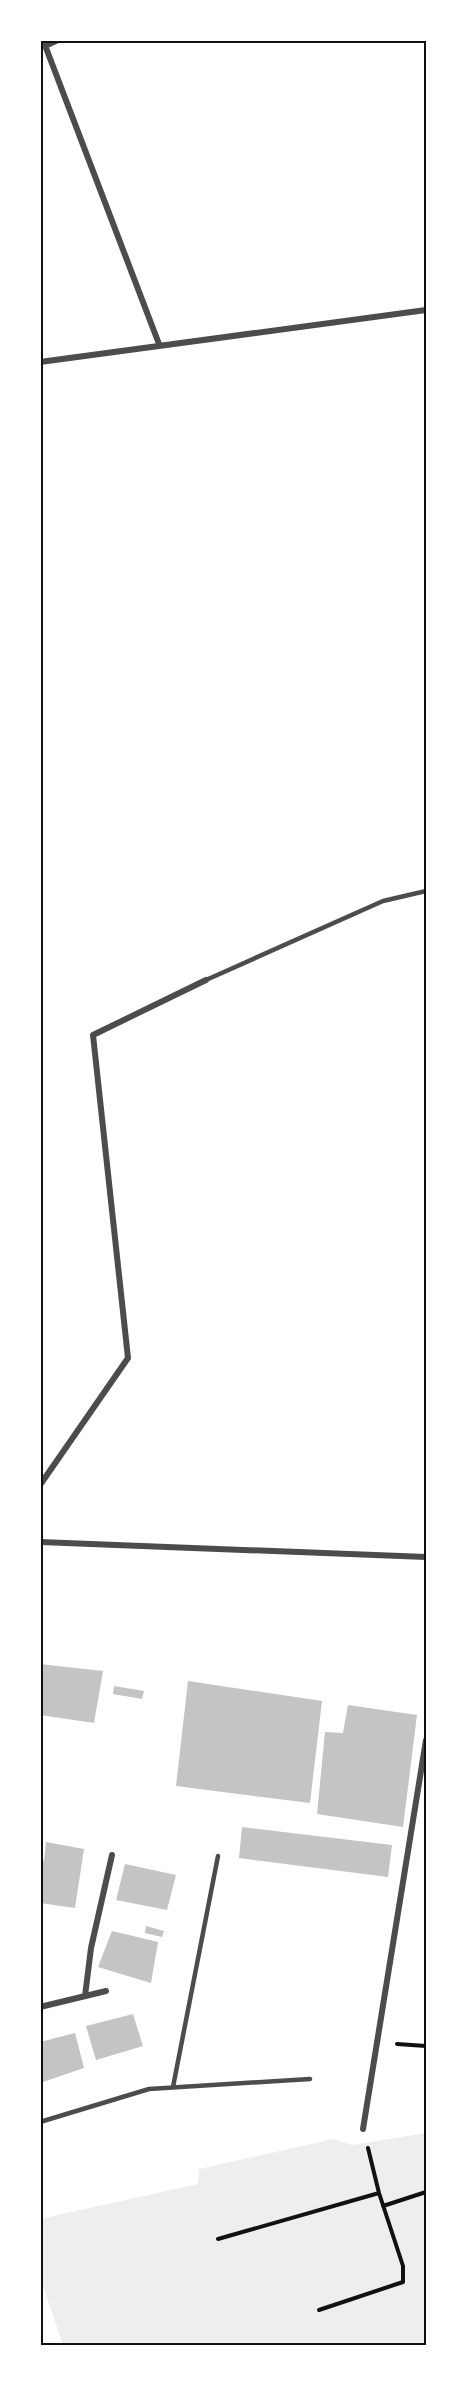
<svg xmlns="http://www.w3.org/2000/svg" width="467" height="2386" viewBox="0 0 467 2386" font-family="Lato,sans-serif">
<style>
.green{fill:#eee}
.building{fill:#c4c4c4}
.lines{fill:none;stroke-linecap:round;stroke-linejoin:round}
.path{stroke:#111;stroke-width:4}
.service{stroke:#4c4c4c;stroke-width:4.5}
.minor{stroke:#4c4c4c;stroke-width:6}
.neatline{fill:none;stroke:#111;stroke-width:2}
</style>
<rect width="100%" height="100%" fill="#fff"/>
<path class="green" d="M426,2133V2345H63L41,2280L40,2219L198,2184L199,2169L333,2139L352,2145Z"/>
<path class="building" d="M40,1664L103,1671L94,1723L40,1715Z
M188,1681L322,1701L310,1803L176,1786Z
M114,1686L144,1691L142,1699L113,1694Z
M348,1705L417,1715L403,1827L317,1814L325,1732L343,1733Z
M242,1827L392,1845L388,1877L239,1858Z
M46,1842L84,1849L75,1908L40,1903V1861H44Z
M125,1864L176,1875L167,1910L116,1900Z
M146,1926L164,1931L162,1937L145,1933Z
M112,1931L158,1942L151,1983L98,1967Z
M133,2014L143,2046L96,2060L86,2026Z
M75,2033L84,2068L40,2083V2042Z"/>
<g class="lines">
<path class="path" d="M397,2044L426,2046
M383,2206L426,2192
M218,2239L379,2193
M319,2310L403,2282V2266L379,2193L368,2148"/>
<path class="service" d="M206,980L383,901L426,891
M173,2087L218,1856
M40,2122L149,2089L310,2079"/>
<path class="minor" d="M43,40L159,344
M45,46L58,40
M40,362L426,310
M40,1485L128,1358L93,1035L206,980
M40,1542L426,1557
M85,1996L91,1948L112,1855
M40,2007L106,1991
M363,2129L426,1740"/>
</g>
<rect width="467" height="2386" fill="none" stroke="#ffffff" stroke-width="84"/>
<rect x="42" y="42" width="383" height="2302" class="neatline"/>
</svg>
